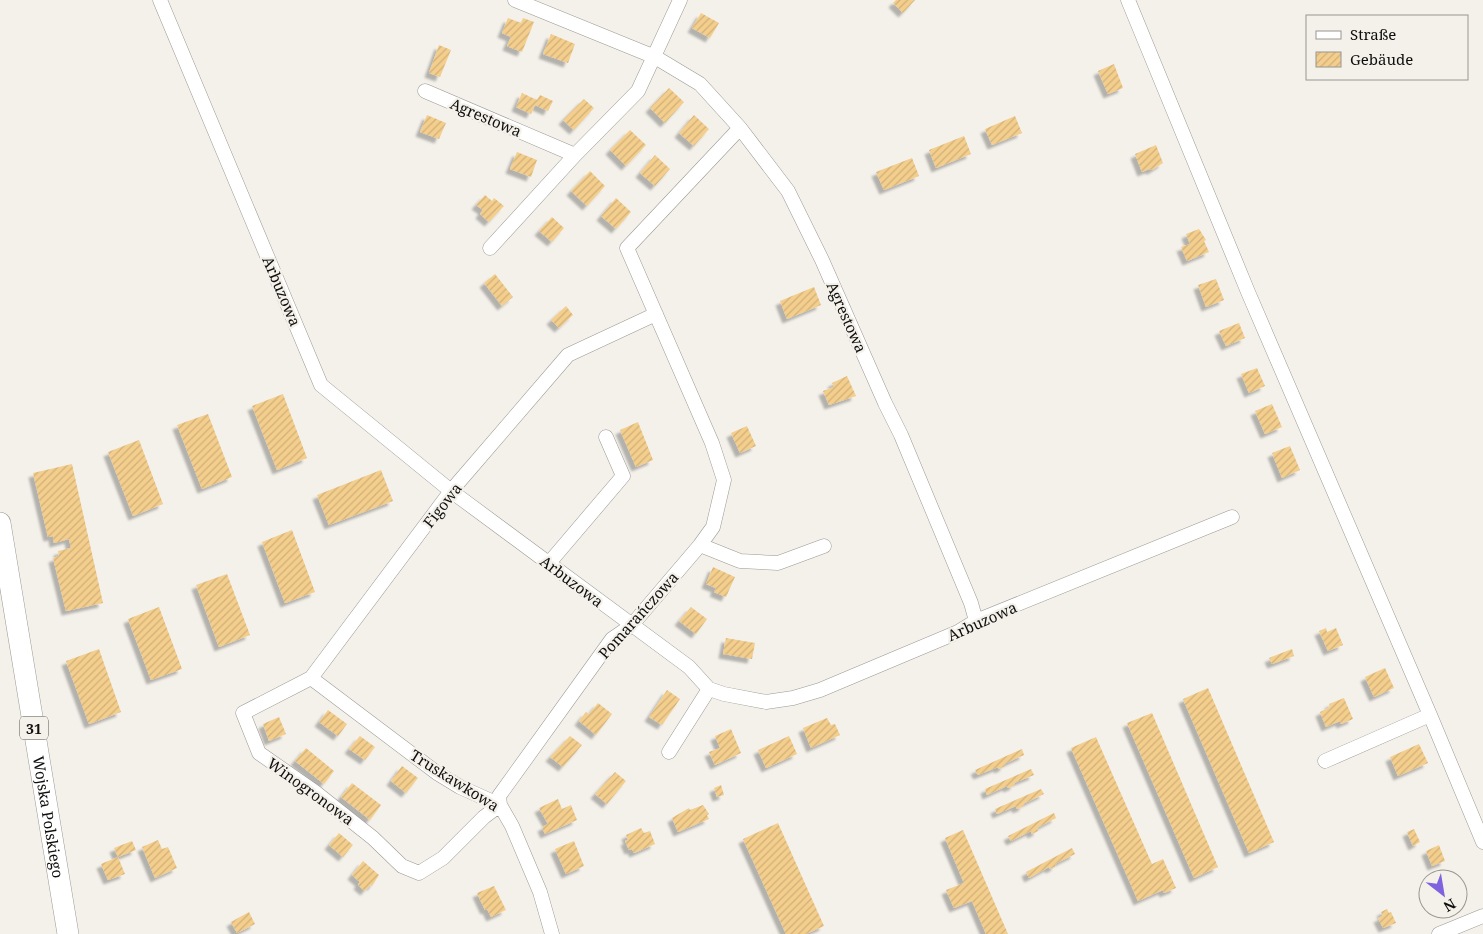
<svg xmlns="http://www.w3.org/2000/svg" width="1483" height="934" viewBox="0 0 1483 934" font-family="'Noto Serif',serif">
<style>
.building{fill:url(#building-hatch);filter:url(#shadow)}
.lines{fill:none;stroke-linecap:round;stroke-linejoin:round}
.street-casing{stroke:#9c9994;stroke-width:15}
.primary-casing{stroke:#9c9994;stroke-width:22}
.street{stroke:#fff;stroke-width:14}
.primary{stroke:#fff;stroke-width:21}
.labels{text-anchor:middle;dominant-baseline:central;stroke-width:4.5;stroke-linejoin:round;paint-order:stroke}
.shield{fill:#f4f1eb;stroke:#54524f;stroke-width:1}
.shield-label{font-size:14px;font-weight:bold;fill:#0f0e0c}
.street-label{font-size:15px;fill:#0f0e0c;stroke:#f4f1eb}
</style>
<defs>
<pattern id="building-hatch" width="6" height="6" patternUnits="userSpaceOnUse" patternTransform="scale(1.25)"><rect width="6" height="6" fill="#f4ce8d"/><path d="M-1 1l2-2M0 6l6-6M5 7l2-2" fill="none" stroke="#d0b078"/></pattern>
<filter id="shadow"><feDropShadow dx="-4.5" dy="4.5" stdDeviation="1" flood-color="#0004"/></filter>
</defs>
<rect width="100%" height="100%" fill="#f4f1eb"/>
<path class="building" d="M896,0H915L903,13L893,3Z
M701,13L719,23L710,38L692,28Z
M508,18L521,23L523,18L534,22L522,52L507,46L511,37L502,33Z
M551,34L575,44L568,63L543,54Z
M439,45L451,50L440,77L429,73Z
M1114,64L1123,88L1108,94L1098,71Z
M669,88L684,102L665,123L650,108Z
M522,93L537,100L540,95L553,101L548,111L535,105L531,114L516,107Z
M584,99L594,108L574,130L563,120Z
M427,115L446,123L439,139L420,132Z
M694,115L709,129L694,146L679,133Z
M1015,116L1022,133L992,145L985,129Z
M630,130L646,145L626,166L610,150Z
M964,136L971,154L936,168L929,150Z
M1156,145L1163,163L1152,170L1149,169L1142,172L1135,154Z
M517,152L537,160L531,177L510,169Z
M655,155L670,169L655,186L640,173Z
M912,158L919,176L884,190L876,172Z
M590,171L605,186L587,206L571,191Z
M485,195L492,201L494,198L504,206L489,222L480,214L483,210L476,205Z
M616,198L631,212L616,229L601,216Z
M552,217L564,228L552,242L539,231Z
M1199,229L1206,240L1204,241L1209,252L1187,261L1181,247L1190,244L1186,234Z
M495,274L513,297L502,306L484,283Z
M1216,279L1224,300L1206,307L1198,285Z
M814,287L821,305L787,319L780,301Z
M566,306L573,315L559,328L551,320Z
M1239,323L1245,338L1226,346L1219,331Z
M1257,368L1265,386L1249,393L1241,374Z
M847,376L856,396L829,405L823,391L834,387L832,383Z
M283,394L307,458L277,470L252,406Z
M1272,404L1282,427L1265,434L1255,411Z
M208,414L232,477L202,489L177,425Z
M638,422L653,460L636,467L620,430Z
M747,426L756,446L740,453L731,433Z
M139,440L163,504L133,516L108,452Z
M1290,446L1300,470L1282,478L1272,453Z
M72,464L103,603L66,611L53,558L59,556L58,551L71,548L69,539L54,543L53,536L48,537L33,473Z
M381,470L393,501L329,525L317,495Z
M292,530L315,592L285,603L262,542Z
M713,567L735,577L726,597L714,592L716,588L706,584Z
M227,574L250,635L219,647L196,585Z
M159,607L182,669L151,680L128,619Z
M691,607L707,619L696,634L679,621Z
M1326,628L1327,632L1336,628L1343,645L1328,651L1319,631Z
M726,638L755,643L752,659L723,654Z
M99,649L121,712L89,724L66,661Z
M1292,649L1294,656L1272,664L1269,658Z
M1385,668L1394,688L1374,697L1365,677Z
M1208,688L1274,842L1249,853L1183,699Z
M667,690L680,699L662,725L649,717Z
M1344,698L1353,719L1341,724L1340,721L1326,727L1320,712L1330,707L1329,704Z
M598,703L612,714L596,735L579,721L586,712L589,714Z
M328,710L347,724L338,736L319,722Z
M1152,713L1218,867L1194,878L1127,723Z
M279,717L286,734L269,741L263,724Z
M827,718L831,725L835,724L840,735L811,748L803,728Z
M731,729L741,753L715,765L709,752L720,748L715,736Z
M360,736L375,747L365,760L349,749Z
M570,736L582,745L563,767L550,757Z
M789,736L797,754L766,768L758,750Z
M1096,737L1152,864L1163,859L1176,888L1164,893L1163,890L1138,901L1071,748Z
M1419,744L1428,763L1398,776L1390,757Z
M306,748L334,771L324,784L295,761Z
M1022,749L1024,755L1004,764L1005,766L999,769L998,767L978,775L975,770Z
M402,766L418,778L406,793L391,781Z
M1031,769L1034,775L1014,783L1015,785L1008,788L1007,786L987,795L985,789Z
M615,772L626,781L607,804L595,794Z
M352,783L381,805L370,820L341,797Z
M721,785L724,795L717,797L714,788Z
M1041,789L1044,794L1023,804L1024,806L1017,809L1016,806L997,814L995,809Z
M558,799L562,809L571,805L577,820L545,834L542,827L548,824L539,808Z
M703,805L709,814L707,815L709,819L678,832L672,818L689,808L690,810Z
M1054,813L1056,818L1037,828L1038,831L1032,834L1031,831L1011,841L1008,836Z
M778,823L824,926L806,934H786L743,839Z
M641,828L644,833L650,831L655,844L634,853L632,849L629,850L625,841L628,840L626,835Z
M1414,829L1420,842L1413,846L1407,832Z
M963,830L1008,934H986L972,901L954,908L946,890L964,883L945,838Z
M339,833L353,845L343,857L329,845Z
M158,840L162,849L168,847L177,868L155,878L142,847Z
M132,841L136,850L118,857L125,874L108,880L101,864L118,857L114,848Z
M574,841L584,866L566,874L555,849Z
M1439,845L1445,861L1432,866L1426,851Z
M1072,848L1075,854L1055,864L1056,866L1050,869L1049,867L1029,878L1026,872Z
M363,861L379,875L372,886L370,885L365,891L358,885L360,882L352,875Z
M494,886L506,910L491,917L487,909L485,910L477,893Z
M1387,909L1389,913L1391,912L1396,923L1383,928L1378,918L1383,916L1381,912Z
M249,912L255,924L237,933L231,922Z"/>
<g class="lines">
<defs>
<path id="street" d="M160,0L321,385L451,491L689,667L709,689L724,694L766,702L793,698L820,690L958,632L976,621L1232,517
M515,0L655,57L700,84L740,128L788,191L822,260L885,403L901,435L971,603L976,621
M1128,0L1248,292L1430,715L1483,842
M425,91L575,155
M490,248L575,155L638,91L680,0
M700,545L740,561L778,563L824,546
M549,563L623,476L606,437
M311,678L437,773L460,787L500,805L512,826L540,892L552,934
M669,752L709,689
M1325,761L1430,715
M500,805L484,817L443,858L419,873L402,866L373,838L315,792L259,753L243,713L311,678L451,491L568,355L656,314
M500,805L499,796L612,639L631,626L700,545L713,527L724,480L712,443L627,248L740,128
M1439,934L1483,916"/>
<g id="primary">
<path id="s1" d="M0,523L68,934"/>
</g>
</defs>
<use href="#street" class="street-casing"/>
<use href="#primary" class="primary-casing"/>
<use href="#street" class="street"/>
<use href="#primary" class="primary"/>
</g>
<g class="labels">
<rect class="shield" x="20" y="716.5" width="28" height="23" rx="4"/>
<g class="shield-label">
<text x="34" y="728">31</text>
</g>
<g class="street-label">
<text transform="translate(486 117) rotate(23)">Agrestowa</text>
<text transform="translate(282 291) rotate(67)">Arbuzowa</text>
<text transform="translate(847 317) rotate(66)">Agrestowa</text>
<text transform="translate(442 505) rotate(-52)">Figowa</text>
<text transform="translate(572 581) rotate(37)">Arbuzowa</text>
<text transform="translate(638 615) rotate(-48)">Pomarańczowa</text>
<text transform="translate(982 621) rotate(-24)">Arbuzowa</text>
<text transform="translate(455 780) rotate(32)">Truskawkowa</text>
<text transform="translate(311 791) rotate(36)">Winogronowa</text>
<text stroke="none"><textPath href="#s1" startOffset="298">Wojska Polskiego</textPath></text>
</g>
</g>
<rect x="1306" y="15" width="162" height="65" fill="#f4f1eb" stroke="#989692"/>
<rect x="1316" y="31" width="25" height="8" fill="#ffffff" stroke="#989692"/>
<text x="1350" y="40" font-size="15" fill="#0f0e0c">Straße</text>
<rect x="1316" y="52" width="25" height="15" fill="url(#building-hatch)" stroke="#989692"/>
<text x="1350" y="65" font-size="15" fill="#0f0e0c">Gebäude</text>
<g transform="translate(1443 894) rotate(149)"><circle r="24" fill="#f4f1eb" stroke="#989692"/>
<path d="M0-4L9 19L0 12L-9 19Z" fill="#7f62dd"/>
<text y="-8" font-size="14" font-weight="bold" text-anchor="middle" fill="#0f0e0c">N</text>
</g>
</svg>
